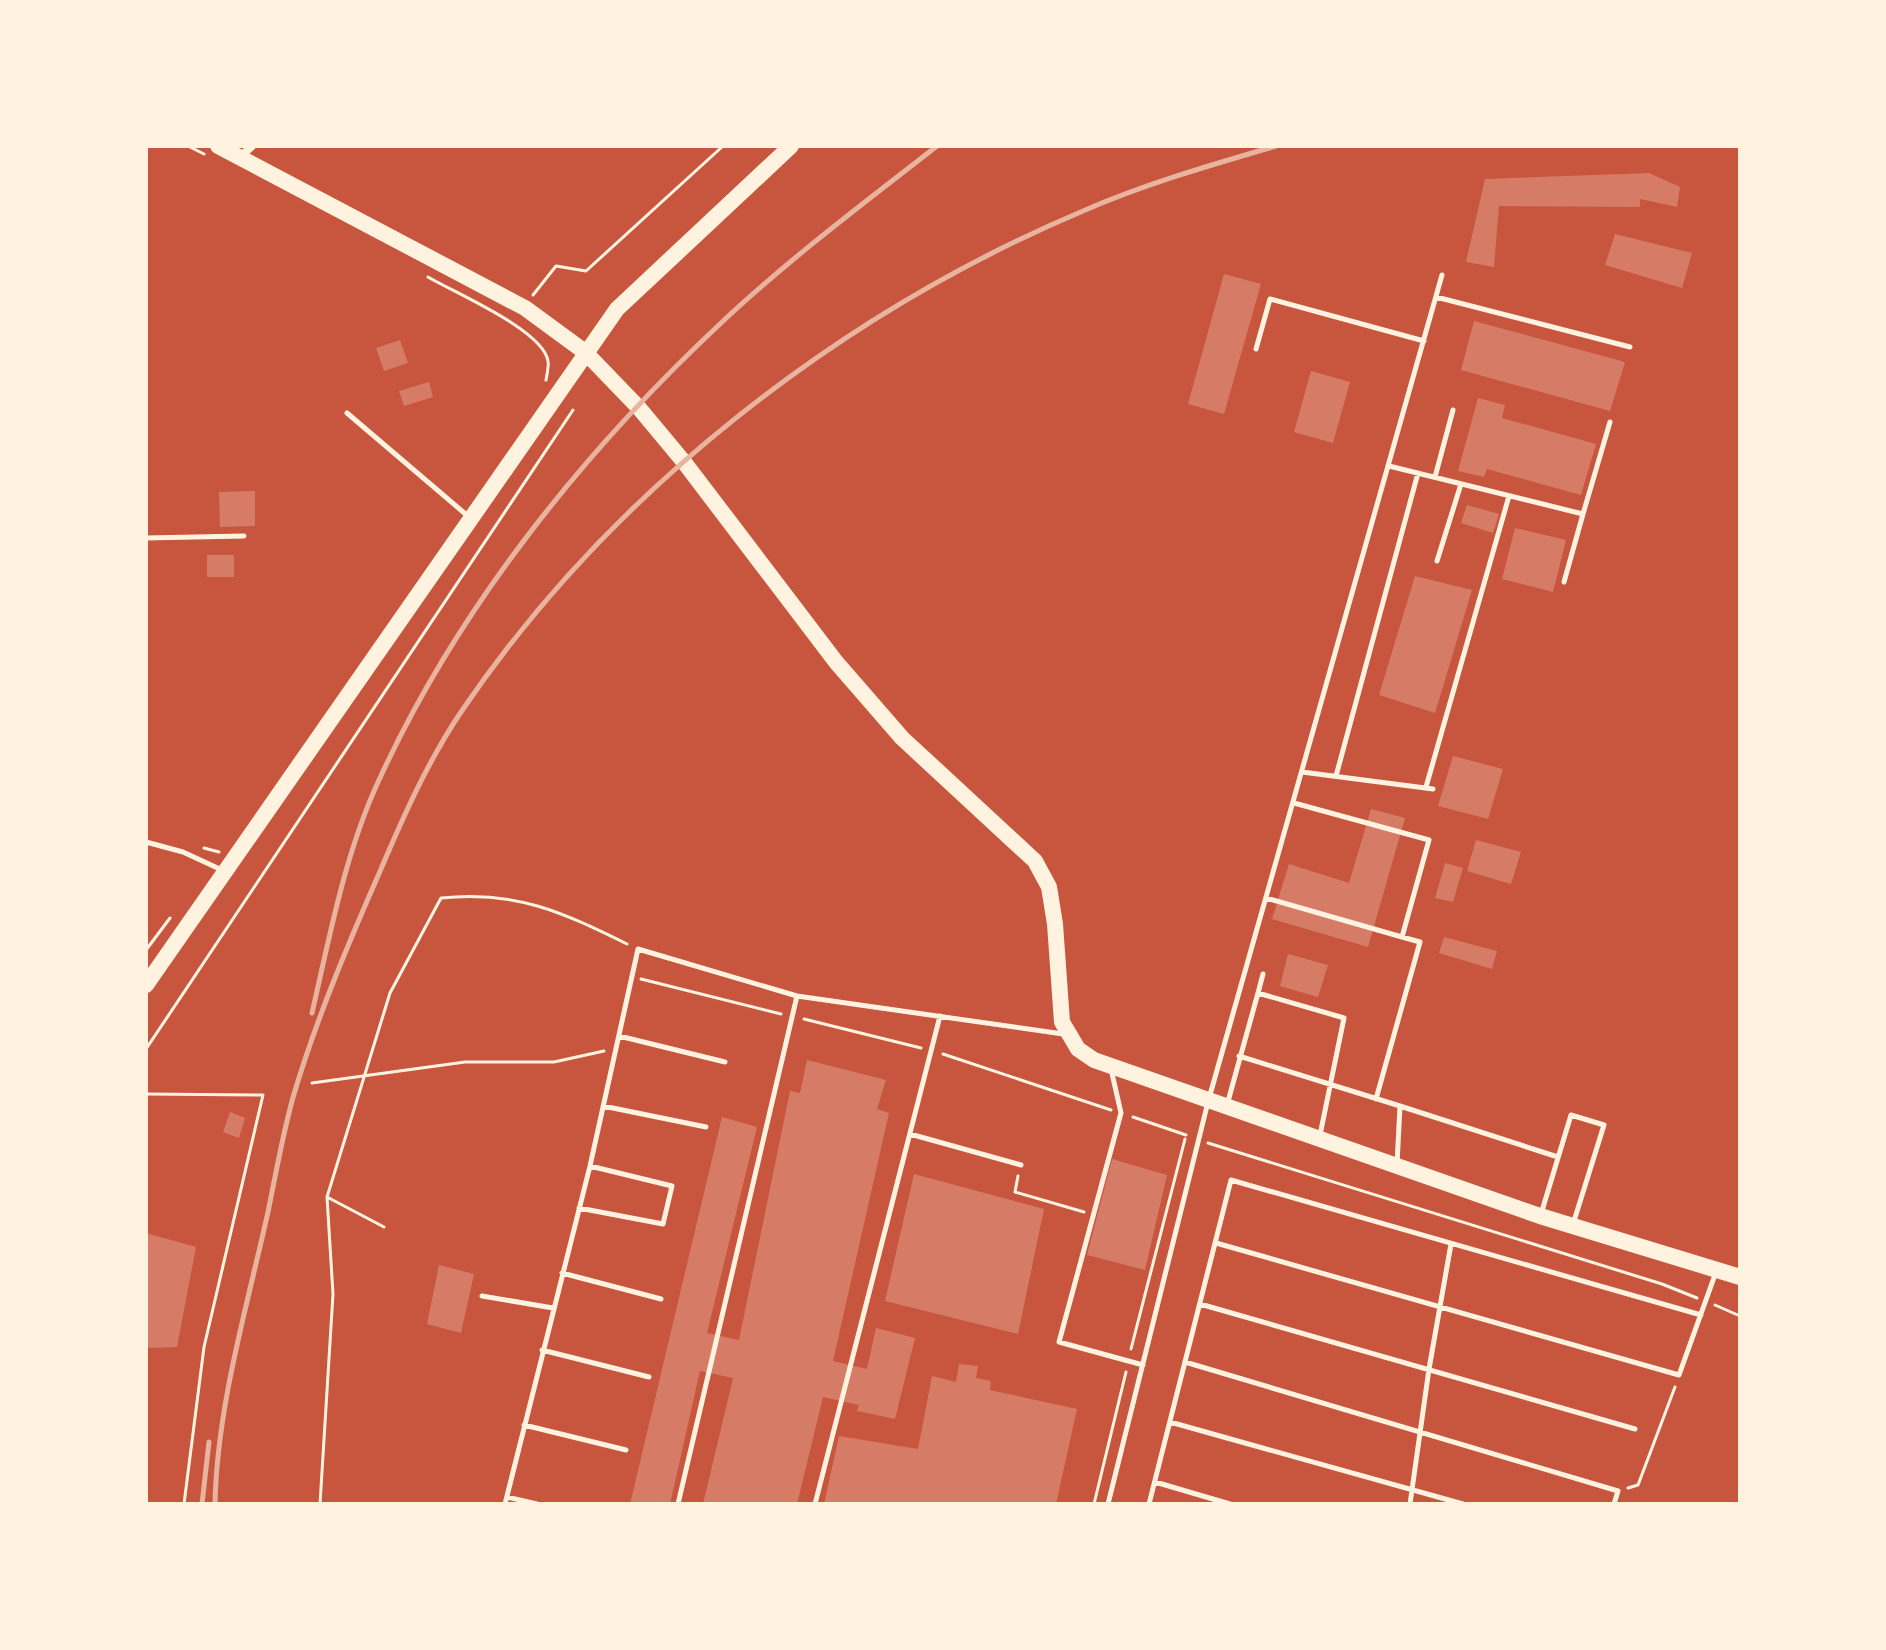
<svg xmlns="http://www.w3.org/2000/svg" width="1886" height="1650" viewBox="0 0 1886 1650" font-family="Roboto,sans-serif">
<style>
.building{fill:#d67c66}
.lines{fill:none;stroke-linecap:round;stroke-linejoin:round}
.path{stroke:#fff3e0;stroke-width:3}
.service{stroke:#fff3e0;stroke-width:5}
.minor{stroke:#fff3e0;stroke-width:8}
.primary{stroke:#fff3e0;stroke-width:16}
.rail{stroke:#e9b49f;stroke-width:5}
</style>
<rect width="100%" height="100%" fill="#c8553d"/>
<path class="building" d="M1649,173L1680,187L1677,207L1640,199V207L1499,206L1494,267L1466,262L1485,179Z
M1615,234L1692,253L1682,288L1605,265Z
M1224,274L1261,284L1224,414L1188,404Z
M1474,321L1625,362L1610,411L1461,370Z
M400,340L408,363L384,371L376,348Z
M1311,371L1350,382L1333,443L1294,432Z
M429,382L433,397L404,406L399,391Z
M1478,398L1505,405L1502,418L1596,444L1581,495L1487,469L1484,477L1458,471Z
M255,491V526L220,527L219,492Z
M1467,505L1499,514L1493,533L1461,523Z
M1515,528L1566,540L1553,592L1502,579Z
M207,555H234V577H207Z
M1415,576L1472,590L1435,713L1379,695Z
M1453,756L1503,769L1488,819L1438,806Z
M1371,809L1405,818L1368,947L1272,919L1289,864L1349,883Z
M1476,840L1521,852L1511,884L1467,871Z
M1445,863L1463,868L1453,902L1435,898Z
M1444,937L1497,951L1492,969L1439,953Z
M1288,954L1328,965L1318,997L1280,986Z
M807,1060L886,1080L877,1109L889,1113L833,1361L867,1369L876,1328L915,1338L895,1419L857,1411L859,1405L823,1397L797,1504H703L733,1378L700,1371L670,1504H630L722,1117L757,1127L707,1333L739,1340L790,1091L800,1093Z
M230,1112L245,1118L239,1138L223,1132Z
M1112,1159L1167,1175L1145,1270L1087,1255Z
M914,1174L1044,1209L1018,1334L885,1301Z
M146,1233L196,1247L177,1347L146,1348Z
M439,1265L474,1274L461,1333L427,1324Z
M959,1364L978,1366L976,1378L991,1381L990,1390L1077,1409L1056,1504H824L839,1436L918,1449L932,1376L956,1382Z"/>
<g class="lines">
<path class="path" d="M188,146L204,154
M428,277C455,293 543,330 548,361C549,366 547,374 546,380
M533,295L556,266L586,271L723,146
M204,848L219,852
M146,950L170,918
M641,979L781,1014
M804,1019L921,1048
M146,1049L573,410
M943,1054L1111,1110
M312,1083L465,1062H554L604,1051
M146,1094L263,1095L204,1347L184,1504
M1133,1117L1186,1135
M1208,1143L1662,1284L1697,1298
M1018,1176L1015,1192L1084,1212
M327,1197L384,1227
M1715,1305L1740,1316
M1131,1349L1185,1139
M1628,1488L1638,1485L1675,1387
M320,1504L333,1294L327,1197L390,993L441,898C515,890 562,912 627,944
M1094,1504L1126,1372"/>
<path class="service" d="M1436,297L1630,347
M1256,349L1270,299L1424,341
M347,413L469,517
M1389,466L1583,514L1610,422
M1435,477L1453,410
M146,538L244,536
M1437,561L1461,484
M1564,582L1583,514
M1302,772L1433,789
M1336,776L1418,473
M1426,787L1509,496
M146,842L183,852L224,871
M1266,898L1402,937L1429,840L1294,803
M1258,993L1263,974
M619,1036L725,1062
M1239,1056L1400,1106L1397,1164
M1111,1069L1121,1113L1059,1342L1143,1365
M1376,1099L1420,942L1402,937
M1227,1105L1258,993L1344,1018L1320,1135
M603,1106L706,1127
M1400,1106L1558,1157
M910,1134L1021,1165
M579,1208L663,1224L672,1186L590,1166
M1541,1214L1571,1115L1604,1125L1574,1221
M1216,1243L1679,1375L1716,1272
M562,1273L661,1299
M482,1296L553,1308
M1200,1304L1635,1429
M542,1350L649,1377
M1185,1362L1618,1491L1614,1504
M1170,1422L1463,1504
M524,1425L626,1450
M1155,1482L1230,1504
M507,1497L537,1504
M505,1504L590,1166L638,949L797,996L1063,1034
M678,1504L797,996
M815,1504L940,1016
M1108,1504L1208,1102L1442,275
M1149,1504L1231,1180L1701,1315
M1410,1504L1429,1369L1451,1244"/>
<path class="minor" d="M239,158L252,146"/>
<path class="primary" d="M218,146L525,308L585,352L639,408L684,462L836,662L902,738L1035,861L1049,887L1055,924L1062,1022L1078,1049L1094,1060L1540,1216L1740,1277
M146,985L617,309L791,146"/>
<path class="rail" d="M312,1013C330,935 345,853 379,780C458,608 583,452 721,323C789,259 864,203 937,146
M202,1504L209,1442
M215,1504C217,1406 247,1307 268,1212C276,1173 283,1132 294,1094C317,1017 349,942 381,869C404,815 428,761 461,712C610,492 839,314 1083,211C1145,184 1211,165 1276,146"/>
</g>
<rect width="1886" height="1650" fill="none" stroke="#fff3e0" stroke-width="296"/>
</svg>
